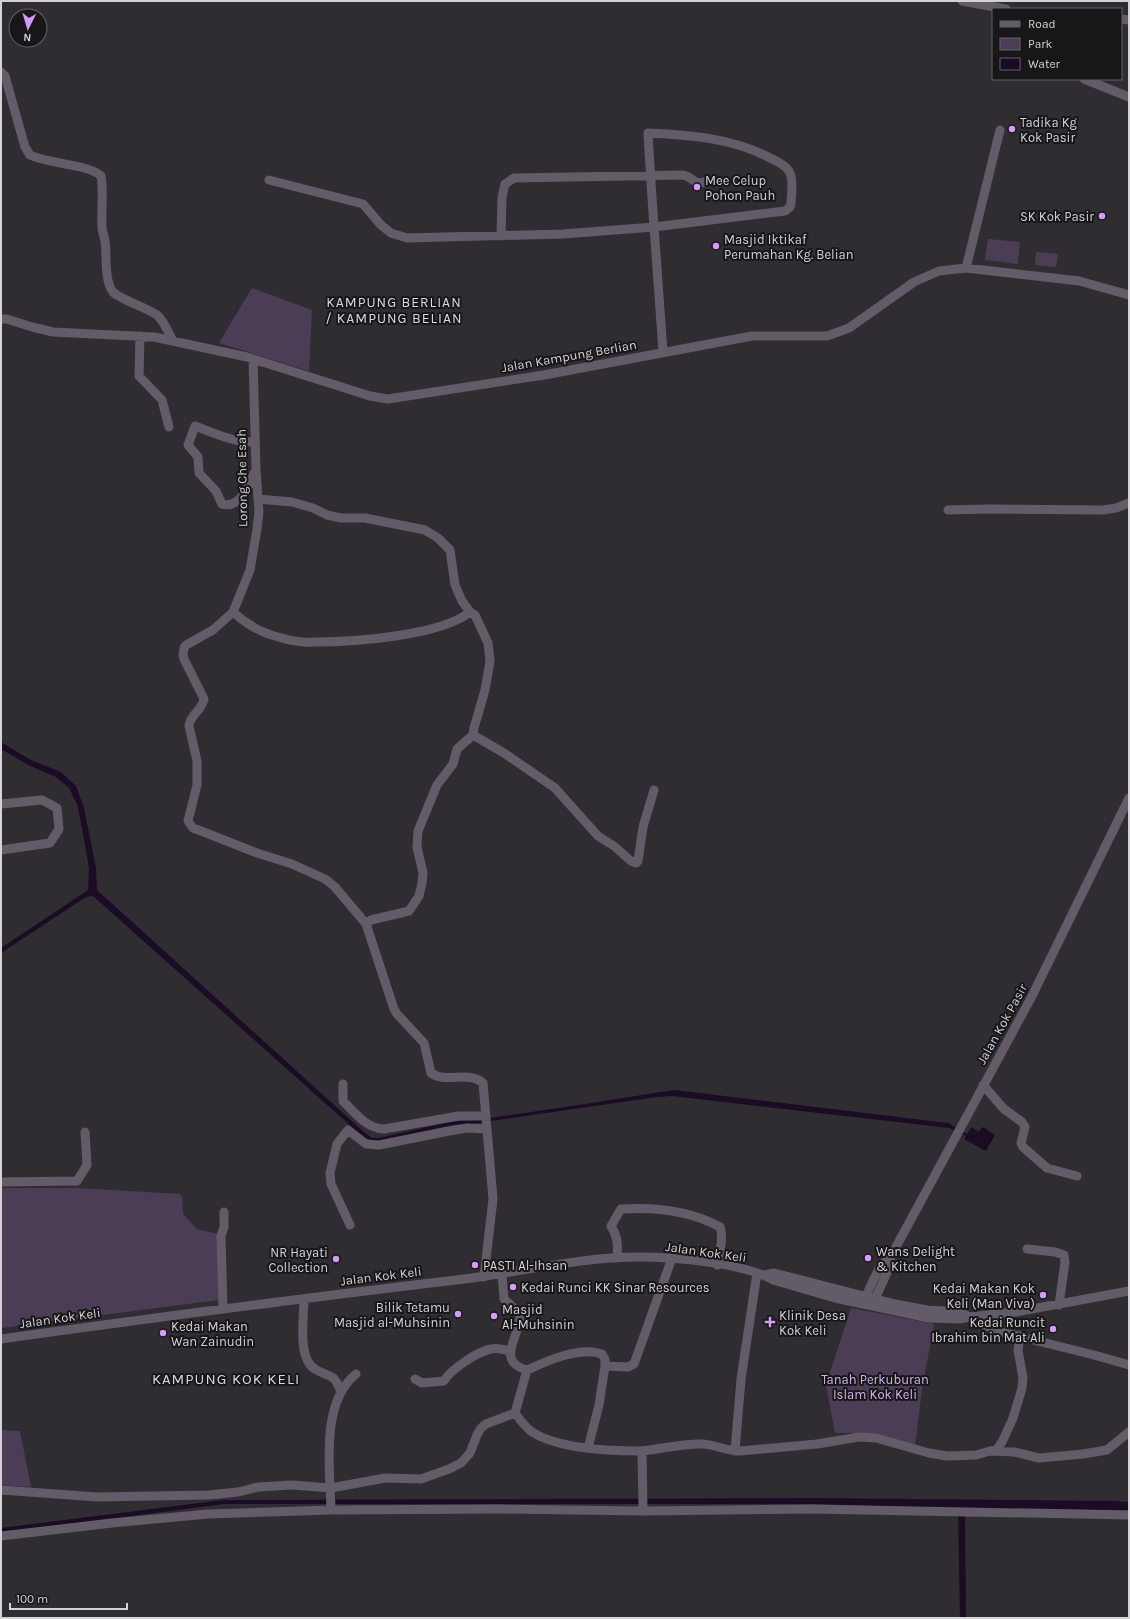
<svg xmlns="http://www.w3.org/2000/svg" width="1130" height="1619" viewBox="0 0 1130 1619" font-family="Karla,sans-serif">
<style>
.green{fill:#4c3d57}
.water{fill:#1b0b25}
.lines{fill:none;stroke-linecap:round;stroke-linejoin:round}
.minor{stroke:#635b68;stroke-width:9}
.poi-dot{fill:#d59bfa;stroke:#171618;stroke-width:1.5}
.labels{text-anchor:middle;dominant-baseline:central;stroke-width:4;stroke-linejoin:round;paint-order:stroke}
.poi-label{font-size:13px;fill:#d4d2d5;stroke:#171618;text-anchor:start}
.street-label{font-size:13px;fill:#d4d2d5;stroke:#171618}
.park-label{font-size:13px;fill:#d4b3ea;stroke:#171618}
.neighbourhood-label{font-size:14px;letter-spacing:1px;fill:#ddd8e0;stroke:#171618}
.quarter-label{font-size:15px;letter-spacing:1px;fill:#ddd8e0;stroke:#171618}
</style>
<rect width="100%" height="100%" fill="#302d32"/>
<path class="green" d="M988,239L1020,242L1018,264L985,260Z
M1036,252L1058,254L1056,267L1035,265Z
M252,288L312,310L309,371L219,343Z
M1,1188H77L180,1194L182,1197L183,1214L197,1229L218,1234L219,1300L1,1328Z
M851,1308L934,1324L922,1389L915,1446L871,1433H835L826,1385Z
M1,1430L20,1431L31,1487L1,1485Z"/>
<path class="water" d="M1,742L31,760L61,772L76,786L84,808L96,868L97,890L365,1133L372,1138H379L453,1121L477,1120L578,1105L674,1090L948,1123L967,1134L972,1127L978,1132L983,1127L995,1135L986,1151L964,1139L966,1136L949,1128L672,1096L657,1097L477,1123L452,1125L379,1141L370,1140L362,1136L93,896L86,897L1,953V948L88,890L89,868L82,828L77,804L69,788L56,777L28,765L1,749Z
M812,1498L1116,1501L1129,1502V1510L965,1509L966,1618H960L958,1508L812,1504H224L1,1533V1528L223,1500Z"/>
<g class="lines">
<path class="minor" d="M962,1L1006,9
M1121,19L1129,20
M1,72L5,76L25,147L30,155C48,164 89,164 101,176C104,192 101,209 102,226C102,231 104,236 105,241C107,255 104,281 113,292C119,299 146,307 157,315C164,321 168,332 173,341
M1084,79L1129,97
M269,180L363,204L381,225L391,233L407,238L563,234L654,227L785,211L790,207L791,204C791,195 794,181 790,173C787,166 779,162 772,159C734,138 690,135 648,133C652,206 658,279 663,352
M501,236L502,197L505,184L514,178L682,175C694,176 693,187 708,181
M966,268L1000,130
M1,319H7L32,327L53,332L154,337L247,357L370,396L388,399L544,375L752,336H827L849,328L914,282L939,271L966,268L1079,281L1129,295
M140,336L139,376L162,400L169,427
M253,359L256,470L259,512L257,529L250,570L233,612L213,630L186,645L184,648L183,655L184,659L204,699C202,711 190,714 189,726L197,761V785L188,821L193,828L201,831L257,853L292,864L325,879L335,887L367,925
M254,473C249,486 240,509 222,504L216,491L199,473L198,457L188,445L195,426C214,433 234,443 255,442
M258,499L292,502L313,508L327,515L341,518H365L425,530L438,538L450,550L455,585L462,601L470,612
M948,510L987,509L1103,510L1116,508L1129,503
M233,612C245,623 262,633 278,637C288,640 303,643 314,642C353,642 440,636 470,612L475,615L488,643L490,661L485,690L474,728L473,735L457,749L453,764L437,785L418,831L417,847L423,873L422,883L419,896L409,911L371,920L368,922L367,927L394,1009L397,1014L424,1043L431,1073C446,1084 469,1070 483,1083L493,1199L484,1277
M473,735L504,753L555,788L598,836L614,846L631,861L636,863L638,861L643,827L654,790
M1,804L42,800L57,808L59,829L50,843L1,850
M343,1084V1101C355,1113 366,1128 384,1129L459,1116H486
M983,1085L1004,1109L1022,1122L1025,1127L1021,1143L1023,1147L1047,1168L1077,1176
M1,1182L77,1181L87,1165L85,1132
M350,1225L331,1184L330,1173L337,1144L348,1130L366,1144L379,1145L449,1131L467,1128L486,1129
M1027,1249L1055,1252L1064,1255L1065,1262L1059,1305
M617,1258C618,1245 618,1237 611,1226L621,1209C654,1207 691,1211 720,1227C724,1239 719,1253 717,1265
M502,1274L504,1299L520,1314C521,1336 494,1361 527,1370C547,1361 580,1346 602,1354L605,1359V1366
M765,1275L774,1273L895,1304L927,1310L961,1312L969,1317
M304,1299C304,1316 297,1359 315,1369C331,1379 333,1371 341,1392
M869,1300L866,1296C872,1284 878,1265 890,1258L1031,998L1129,798
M870,1300L875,1299L891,1264L890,1258
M223,1309L221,1236L224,1227V1212
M978,1316L985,1325L997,1331L1094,1355L1129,1365
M1,1339C153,1318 304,1298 456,1280C517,1273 578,1257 639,1257C673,1257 745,1263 773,1280L835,1298L901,1312L929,1318L960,1319L969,1317L1015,1312L1129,1291
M415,1379L422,1383L444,1381C451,1369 477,1352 491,1349C497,1347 504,1350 510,1351
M515,1413C520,1420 525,1427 532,1432C558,1449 611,1451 642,1451
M515,1413L527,1370
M588,1448L599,1405L605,1366L628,1367L634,1364L672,1258
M735,1451L741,1379L757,1273
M990,1451L1014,1452L1039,1458L1083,1454L1107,1450L1129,1432
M1,1490L97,1497L209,1495L238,1492L258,1487L292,1485L331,1488L385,1478L421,1479L449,1469L461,1463L470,1453L477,1435L481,1428L486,1424L515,1413
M331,1510C330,1469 320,1403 356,1374
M643,1511L642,1451C662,1449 683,1443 703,1444C716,1445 727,1451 740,1451L817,1444L859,1437L876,1438L929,1453L947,1456L976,1455L997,1449L1002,1442L1013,1418L1022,1388L1023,1378L1018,1350L1020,1336
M1,1536L112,1523L208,1514L331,1510L499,1509L643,1511L812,1509L1129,1515"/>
</g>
<g class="poi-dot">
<circle cx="1012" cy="129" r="4"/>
<circle cx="697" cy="187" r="4"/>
<circle cx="1102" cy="216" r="4"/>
<circle cx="716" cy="246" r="4"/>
<circle cx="868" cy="1258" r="4"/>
<circle cx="336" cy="1259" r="4"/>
<circle cx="475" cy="1265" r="4"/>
<circle cx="513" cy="1287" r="4"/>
<circle cx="1043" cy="1295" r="4"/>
<circle cx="458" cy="1314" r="4"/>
<circle cx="494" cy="1316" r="4"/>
<path d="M768 1316h4v4h4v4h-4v4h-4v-4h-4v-4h4z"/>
<circle cx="1053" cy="1329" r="4"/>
<circle cx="163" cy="1333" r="4"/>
</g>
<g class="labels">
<g class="poi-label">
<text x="1020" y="122">Tadika Kg<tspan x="1020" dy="15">Kok Pasir</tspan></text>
<text x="705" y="180">Mee Celup<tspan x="705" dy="15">Pohon Pauh</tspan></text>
<text x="1094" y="216" text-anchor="end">SK Kok Pasir</text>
<text x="724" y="239">Masjid Iktikaf<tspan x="724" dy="15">Perumahan Kg. Belian</tspan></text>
<text x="876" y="1251">Wans Delight<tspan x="876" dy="15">&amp; Kitchen</tspan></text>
<text x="328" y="1252" text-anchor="end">NR Hayati<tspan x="328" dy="15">Collection</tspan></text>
<text x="483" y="1265">PASTI Al-Ihsan</text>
<text x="521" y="1287">Kedai Runci KK Sinar Resources</text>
<text x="1035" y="1288" text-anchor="end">Kedai Makan Kok<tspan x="1035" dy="15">Keli (Man Viva)</tspan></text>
<text x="450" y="1307" text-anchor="end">Bilik Tetamu<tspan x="450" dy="15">Masjid al-Muhsinin</tspan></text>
<text x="502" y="1309">Masjid<tspan x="502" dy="15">Al-Muhsinin</tspan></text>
<text x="779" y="1315">Klinik Desa<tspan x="779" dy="15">Kok Keli</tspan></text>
<text x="1045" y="1322" text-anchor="end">Kedai Runcit<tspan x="1045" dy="15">Ibrahim bin Mat Ali</tspan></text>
<text x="171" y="1326">Kedai Makan<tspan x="171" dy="15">Wan Zainudin</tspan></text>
</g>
<g class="street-label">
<text transform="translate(569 356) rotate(-10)">Jalan Kampung Berlian</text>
<text transform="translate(242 478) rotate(-91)">Lorong Che Esah</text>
<text transform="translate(1002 1024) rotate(-61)">Jalan Kok Pasir</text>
<text transform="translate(706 1252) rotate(8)">Jalan Kok Keli</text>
<text transform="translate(381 1276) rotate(-7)">Jalan Kok Keli</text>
<text transform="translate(60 1318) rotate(-8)">Jalan Kok Keli</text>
</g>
<g class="park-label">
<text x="875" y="1379">Tanah Perkuburan<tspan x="875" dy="15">Islam Kok Keli</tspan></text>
</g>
<g class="neighbourhood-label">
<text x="394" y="302">KAMPUNG BERLIAN<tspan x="394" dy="16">/ KAMPUNG BELIAN</tspan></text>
</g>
<g class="quarter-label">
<text x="226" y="1379">KAMPUNG KOK KELI</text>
</g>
</g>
<rect width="1130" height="1619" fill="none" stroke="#d4d2d5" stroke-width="4"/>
<rect x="992" y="8" width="130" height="72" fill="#171618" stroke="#636164"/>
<rect x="1000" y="21" width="20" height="6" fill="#635b68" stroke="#636164"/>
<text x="1028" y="28" font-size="12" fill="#d4d2d5">Road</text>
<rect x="1000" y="38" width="20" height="12" fill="#4c3d57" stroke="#636164"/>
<text x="1028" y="48" font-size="12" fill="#d4d2d5">Park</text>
<rect x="1000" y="58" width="20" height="12" fill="#1b0b25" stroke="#636164"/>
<text x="1028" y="68" font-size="12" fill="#d4d2d5">Water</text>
<g transform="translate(28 28) rotate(185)"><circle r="19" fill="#171618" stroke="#636164"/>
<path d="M0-3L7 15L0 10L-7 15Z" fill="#d59bfa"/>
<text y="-6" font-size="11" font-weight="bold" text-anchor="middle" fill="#d4d2d5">N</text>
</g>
<path d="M10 1603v6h117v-6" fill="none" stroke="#d4d2d5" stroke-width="2"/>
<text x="16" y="1603" font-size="12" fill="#d4d2d5" stroke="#171618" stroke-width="3" paint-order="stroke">100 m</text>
</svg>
